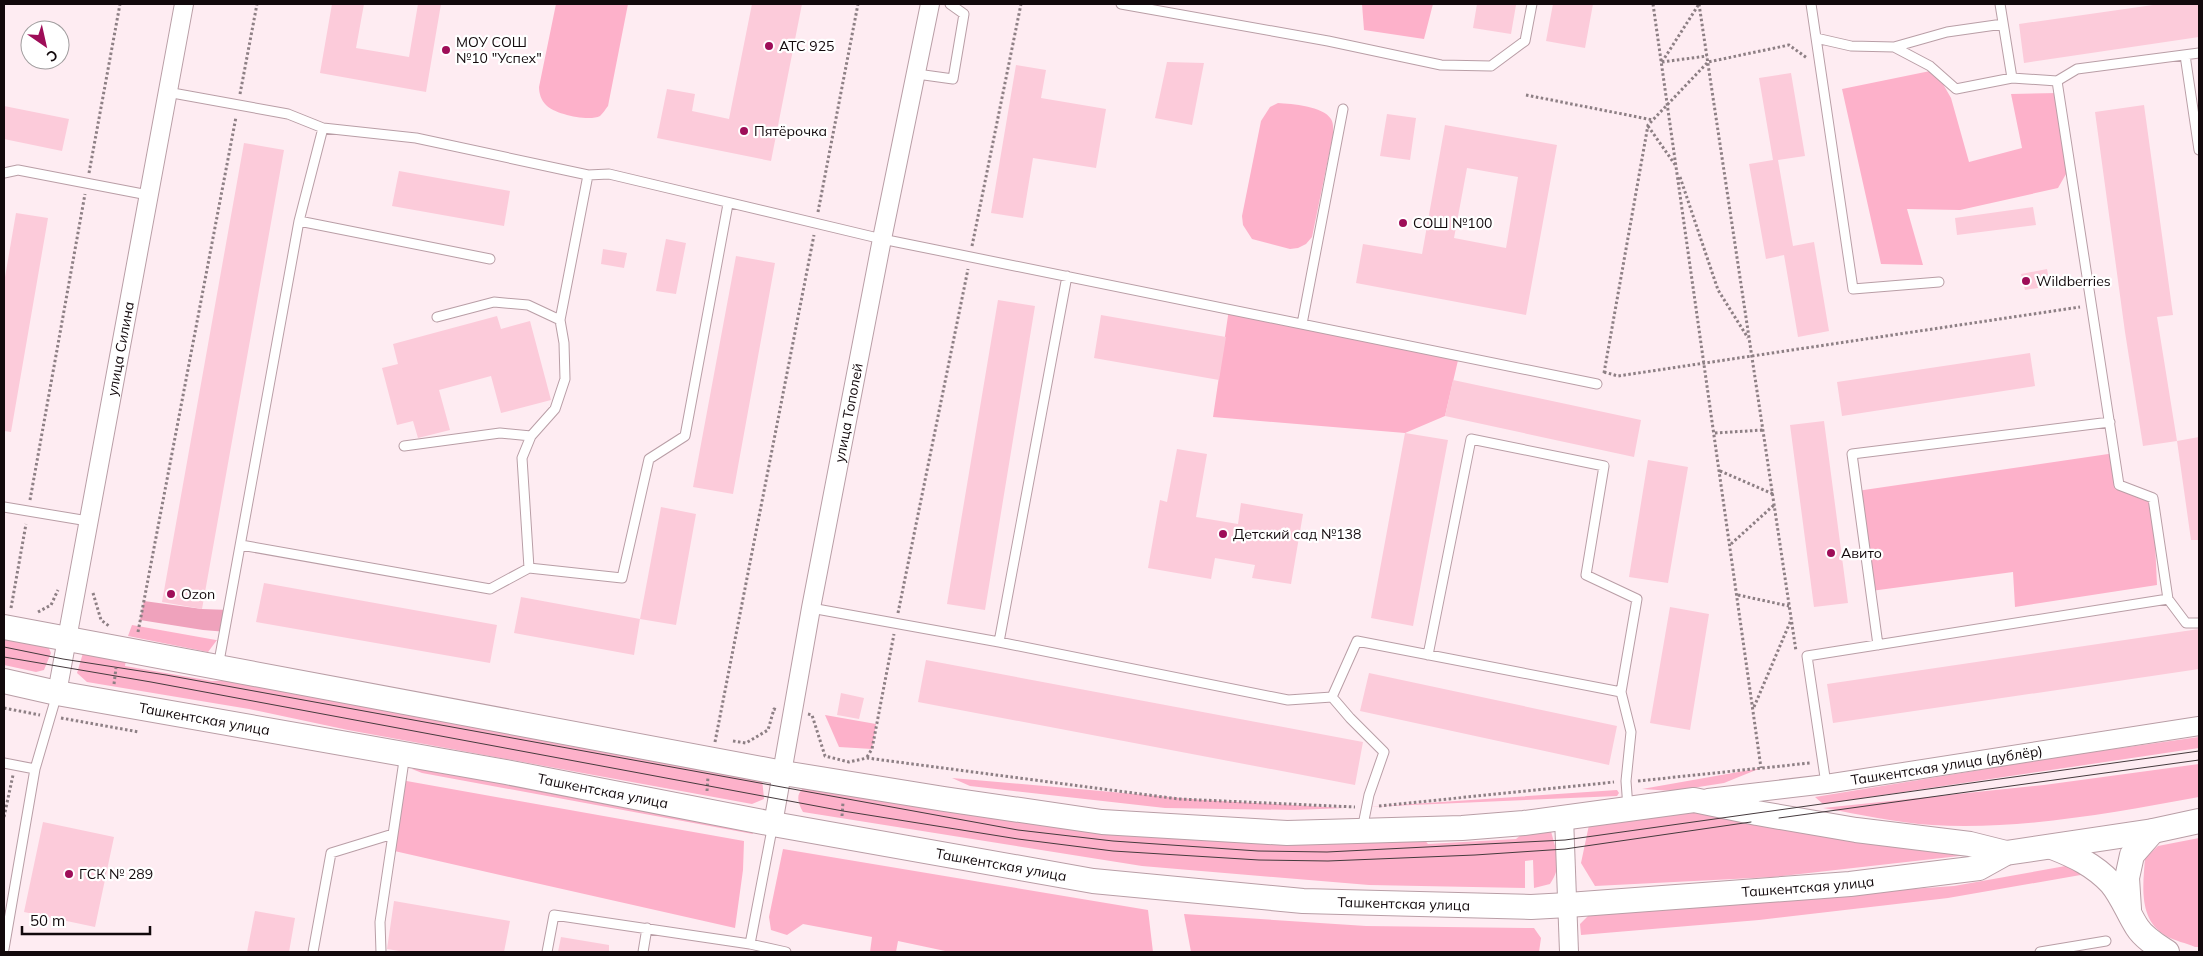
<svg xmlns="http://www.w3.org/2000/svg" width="2203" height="956" viewBox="0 0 2203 956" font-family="Mulish,sans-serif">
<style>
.green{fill:#fdb1ca}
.forest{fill:#efa2bc}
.building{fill:#fccbda;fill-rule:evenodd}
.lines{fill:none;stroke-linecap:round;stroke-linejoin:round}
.lane-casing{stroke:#b99ea6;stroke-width:11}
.street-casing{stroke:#b99ea6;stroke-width:20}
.secondary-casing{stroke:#b99ea6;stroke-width:26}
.path{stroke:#8d7f84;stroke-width:3;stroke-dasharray:2.5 2.5;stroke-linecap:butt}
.lane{stroke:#fff;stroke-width:9}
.street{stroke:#fff;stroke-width:18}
.secondary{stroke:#fff;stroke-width:24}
.tram{stroke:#453a3d;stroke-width:1}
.poi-dot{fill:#9e0d58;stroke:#fff;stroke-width:2}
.labels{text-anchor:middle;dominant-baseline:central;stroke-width:4.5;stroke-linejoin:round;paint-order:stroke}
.poi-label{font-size:14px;fill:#12090c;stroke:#fff;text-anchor:start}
.street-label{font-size:14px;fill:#12090c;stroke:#fff}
</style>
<rect width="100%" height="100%" fill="#feecf2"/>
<path class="green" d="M556,4H628L608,106C605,110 603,113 600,116C589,122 554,114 546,105C541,100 539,93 539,87Z
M1362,4H1433L1424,39L1364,30Z
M1935,70L1951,98L1969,162L2022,148L2011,94L2058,93L2070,167L2058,188L1960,210L1907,209L1923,265L1881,264L1842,89Z
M1278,103C1292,104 1323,106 1331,119C1334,124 1333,130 1333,135L1312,237L1306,244L1298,248L1290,249L1252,239L1243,225L1242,216L1261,121L1270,107Z
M1229,309L1459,356L1445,416L1405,433L1213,417Z
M2115,453L2120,485L2153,498L2157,585L2015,607L2013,572L1871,591L1857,491Z
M132,625L216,640H217L208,652L128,636Z
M4,634L46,642L51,653L44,670L36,672L4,665Z
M83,653L126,660L125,666L212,681L257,680L762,778L764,799L752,804L348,730L249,709L87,682L77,673Z
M825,715L876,724L872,749L839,747Z
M2199,737V748L1823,804L1815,797L2071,755Z
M425,763L750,825L753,834L422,773L412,769Z
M2199,764V797C2111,813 2022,830 1932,825C1896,823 1859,814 1823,808L2044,785Z
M1761,768L1724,783L1673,791L1642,789Z
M813,778L1031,816L1420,835L1428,844L1516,839L1532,826L1551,831C1556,853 1564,862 1550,884L1534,888L1533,860L1525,861V888L1369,885L1142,866L803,812C793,794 800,791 813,778Z
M952,778L1203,800L1345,808L1295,810L1165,808L970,786Z
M401,780L744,841L743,870L735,928L390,850Z
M1617,790L1619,793L1617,796L1367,807Z
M1700,812L1977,854L1773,877L1595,886L1581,863L1589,825Z
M2199,838V947H2195C2186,943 2175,941 2166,936C2138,920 2143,886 2145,858L2158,846Z
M783,849L1148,910L1153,952H950L898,941L896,952H870L872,937L803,924L787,935L771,930L769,917Z
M2071,865L2092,873L1948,898L1759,920L1581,935L1580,924L1593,911L1954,886Z
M1184,914L1366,926L1534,928L1541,938L1539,952H1191Z"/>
<path class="forest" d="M144,601L202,609L229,610L227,632L203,630L140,620Z"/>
<path class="building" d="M332,4H364L356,48L409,57L418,4H441L426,92L320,73Z
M752,4H802L771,161L657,138L667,89L695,94L692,111L729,119Z
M1477,4L1516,5L1511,34L1473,28Z
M1553,4H1593L1585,48L1546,41Z
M2160,4H2199V37L2024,63L2019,24Z
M1167,62L1204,63L1192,125L1155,118Z
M1016,65L1046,70L1041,98L1106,109L1096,168L1033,158L1023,218L991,213Z
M1791,73L1805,156L1778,160L1793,246L1814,242L1829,331L1798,337L1784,255L1766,259L1749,164L1773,160L1759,78Z
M2144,105L2173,315L2157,317L2177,441L2143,446L2125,332L2095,112Z
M4,106L69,119L62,151L4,139Z
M1387,114L1416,118L1410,160L1380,156Z
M1445,125L1557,145L1526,315L1356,283L1363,244L1422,254ZM1467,168L1518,177L1506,248L1454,238Z
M244,143L284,150L202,609L162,602Z
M399,171L510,191L504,226L392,206Z
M2033,207L2036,225L1957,235L1955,218Z
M16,213L48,218L11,432L4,431V283Z
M666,239L686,243L676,294L656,291Z
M603,249L627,253L624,268L601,264Z
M736,256L775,263L733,494L693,487Z
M2047,269L2050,286L2025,290L2021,274Z
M998,300L1035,306L985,610L947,604Z
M1101,315L1226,337L1219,380L1094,358Z
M497,316L501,329L530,321L551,400L501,413L491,376L439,390L450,430L418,438L413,421L397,425L382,368L398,364L393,344Z
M2030,353L2035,386L1842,416L1837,382Z
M1453,380L1641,420L1634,457L1445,416Z
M1824,421L1848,603L1814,607L1790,425Z
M1405,433L1448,440L1413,626L1371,618Z
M2199,437V540H2191L2177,441Z
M1177,449L1207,454L1196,517L1238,524L1241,503L1303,514L1291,584L1252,578L1255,565L1215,558L1211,579L1148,568L1160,500L1167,502Z
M1648,460L1688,467L1668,583L1629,577Z
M661,507L696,514L676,625L640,619L634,655L514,633L521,597L640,619Z
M264,583L497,625L490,663L256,622Z
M1670,607L1709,614L1690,730L1650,723Z
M2199,629V669L1833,723L1827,684Z
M926,660L1363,742L1355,785L918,702Z
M1369,673L1617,726L1609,765L1360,711Z
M841,693L864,698L859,719L837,715Z
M43,822L114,837L95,927L24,912Z
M394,901L510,921L504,952H405L387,949Z
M255,911L295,918L289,952H247Z
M561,937L609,945V952H558Z"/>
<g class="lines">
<defs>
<path id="lane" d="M1121,4L1328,41L1441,65L1491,66L1525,41L1532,4
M1811,4L1853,289L1939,282
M2000,4L2012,78
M1816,38L1851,46L1894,47L1930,66L1956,89L2012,78L2057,81L2077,69L2199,53
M1894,47L1947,32L2003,24
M2185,55L2199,150
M917,74L953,79L964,14L950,4
M167,92L288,114L323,128L416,138L588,175L609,174L882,239L1597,384
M4,173L18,170L148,195
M299,221L490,259
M437,317L494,302L528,305L560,320
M1302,324L1343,109
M404,446L500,433L531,436
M4,507L88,521
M241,545L490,589L529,568L622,578L649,459L685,436L728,204
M529,568L522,458L531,436L555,409L565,379L564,343L560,320L588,175
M2168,599L2186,623H2199
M811,608L999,642L1288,700L1332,697L1357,641L1621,692
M999,642L1067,276
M1878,645L1852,454L2110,422
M1428,655L1471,439L1604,466L1586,575L1637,599L1621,692L1631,732L1626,781L1628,808
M218,667L299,221L323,128
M1332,697L1350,718L1384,752L1369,795L1362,830
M4,763L35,769L57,694
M1826,784L1807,656L2168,599L2153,498L2119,485L2057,81
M750,944L773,824
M4,949L35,769
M313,952L331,853L393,834
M381,952L380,922L405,754
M547,952L554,915L750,944L786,952
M643,952L647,928
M2040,952L2106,941"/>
<g id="street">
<path id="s1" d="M57,693L184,4"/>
<path id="s2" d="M1708,798L1826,784L2199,726"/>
<path d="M1564,817L1569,952"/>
<path id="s3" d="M773,824L811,608L882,239L930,4"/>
</g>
<g id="secondary">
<path d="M4,627L783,773L944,799L1102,822L1287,833L1462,828L1524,823L1694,800L1757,813L1856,830L1970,844L2006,853"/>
<path id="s4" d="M4,681L57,693L506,772L773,824L1093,881L1303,901L1531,907L1568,905L1850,884L1979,868L2006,853L2153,831L2199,821"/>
<path d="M2052,847C2075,856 2094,865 2111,883C2122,896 2128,913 2137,927C2144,938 2156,945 2167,952"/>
<path d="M2129,909L2127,878L2132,855L2153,831"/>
</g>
</defs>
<use href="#lane" class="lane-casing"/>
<use href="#street" class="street-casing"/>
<use href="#secondary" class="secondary-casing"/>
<path class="path" d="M1653,4L1761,768
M1699,4L1796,651
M1662,62L1699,4
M1662,62L1707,56
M240,94L257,4
M1526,95L1653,120
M1648,126L1676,166
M89,173L120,4
M1680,177L1718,290L1748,338
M818,212L858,4
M972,246L1021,4
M1604,372L1618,376L2080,307
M1604,373L1648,125L1708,62L1789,45L1807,58
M1715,433L1763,430
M1720,471L1773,494
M30,500L85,194
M1731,544L1774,505
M93,593L101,620L109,626
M1738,595L1789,606
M11,608L26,524
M38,612L51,605L58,590
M898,613L968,269
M138,632L236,117
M114,684L116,668
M1754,707L1791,620
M4,708L40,715
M808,714L812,715L825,756L849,762L867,758L1179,799L1355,807
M61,718L139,732
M733,741L746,743L768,730L774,709L777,710
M715,742L814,235
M867,757L872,749L894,634
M1638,781L1810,763
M707,791L708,777
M1379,806L1614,782
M842,816L843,802
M4,817L13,775"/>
<use href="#lane" class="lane"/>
<use href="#street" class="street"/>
<use href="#secondary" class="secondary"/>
<path class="tram" d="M4,647L63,659L166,675L1018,830L1113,841L1258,851L1327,852L1565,840L2199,751
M4,657L151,682L843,811L1018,839L1113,851L1259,860L1328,861L1475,855L1565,849L1751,822
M1779,818L2199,760"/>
</g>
<g class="poi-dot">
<circle cx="769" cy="46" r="5"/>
<circle cx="446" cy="50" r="5"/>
<circle cx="744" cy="131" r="5"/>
<circle cx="1403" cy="223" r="5"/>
<circle cx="2026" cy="281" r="5"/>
<circle cx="1223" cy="534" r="5"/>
<circle cx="1831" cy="553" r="5"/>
<circle cx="171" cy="594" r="5"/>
<circle cx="69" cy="874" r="5"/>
</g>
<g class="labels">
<g class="poi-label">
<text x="456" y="42">МОУ СОШ<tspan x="456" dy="16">№10 "Успех"</tspan></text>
<text x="779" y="46">АТС 925</text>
<text x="754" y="131">Пятёрочка</text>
<text x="1413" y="223">СОШ №100</text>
<text x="2036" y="281">Wildberries</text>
<text x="1233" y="534">Детский сад №138</text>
<text x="1841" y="553">Авито</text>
<text x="181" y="594">Ozon</text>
<text x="79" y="874">ГСК № 289</text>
</g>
<g class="street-label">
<text stroke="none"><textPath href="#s1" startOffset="350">улица Силина</textPath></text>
<text stroke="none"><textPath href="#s3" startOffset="418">улица Тополей</textPath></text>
<text stroke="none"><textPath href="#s4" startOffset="204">Ташкентская улица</textPath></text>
<text stroke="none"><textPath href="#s2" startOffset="241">Ташкентская улица (дублёр)</textPath></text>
<text stroke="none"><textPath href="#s4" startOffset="609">Ташкентская улица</textPath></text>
<text stroke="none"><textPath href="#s4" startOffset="1014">Ташкентская улица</textPath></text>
<text stroke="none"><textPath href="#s4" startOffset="1824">Ташкентская улица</textPath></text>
<text stroke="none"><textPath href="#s4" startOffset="1419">Ташкентская улица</textPath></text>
</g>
</g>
<rect width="2203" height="956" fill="none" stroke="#12090c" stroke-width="10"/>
<g transform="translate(45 45) rotate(146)"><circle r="24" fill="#ffffff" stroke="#a09d9e"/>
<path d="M0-4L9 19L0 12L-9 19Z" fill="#9e0d58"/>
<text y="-8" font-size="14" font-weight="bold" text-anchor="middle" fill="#12090c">С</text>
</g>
<path d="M22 926v8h128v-8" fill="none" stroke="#12090c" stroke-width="2.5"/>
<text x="30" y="926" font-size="15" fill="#12090c" stroke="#ffffff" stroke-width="4" paint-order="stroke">50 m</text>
</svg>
